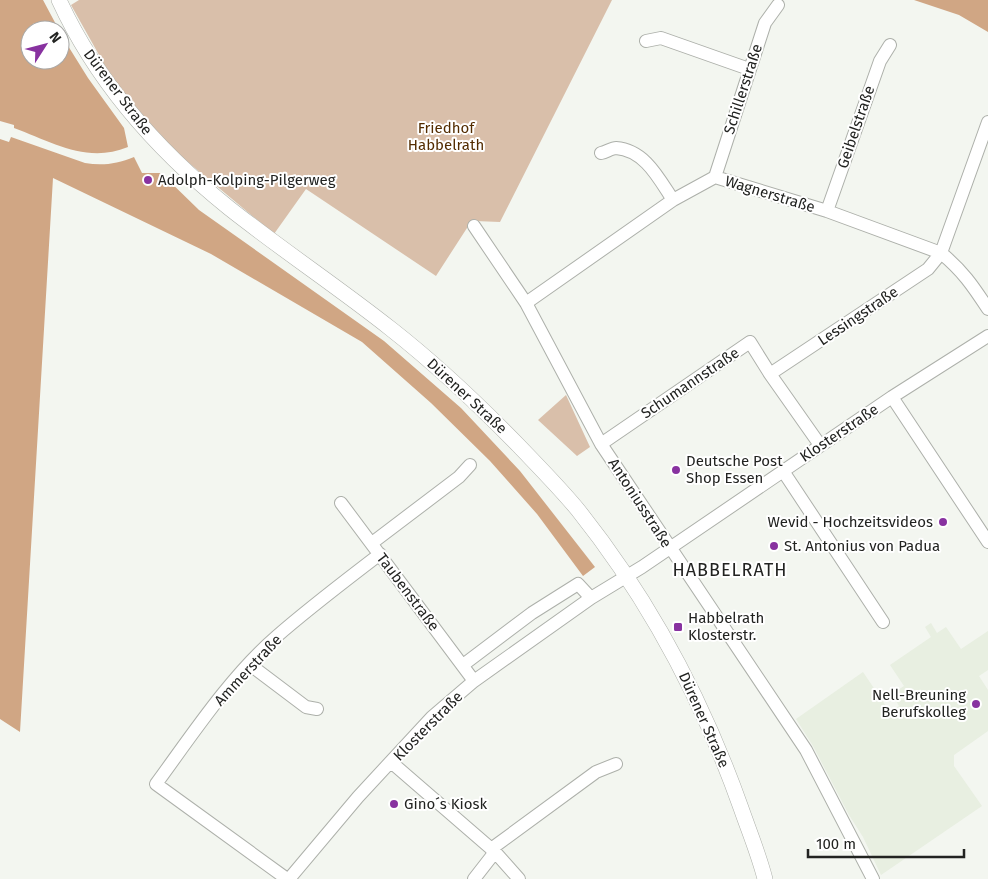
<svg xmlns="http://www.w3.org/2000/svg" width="988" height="879" viewBox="0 0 988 879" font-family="'Fira Sans',sans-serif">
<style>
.built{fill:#e8efe1}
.green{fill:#d9bfaa}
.forest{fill:#d0a684}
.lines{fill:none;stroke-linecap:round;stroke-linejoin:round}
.minor-casing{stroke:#adb0aa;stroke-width:14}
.major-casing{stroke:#adb0aa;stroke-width:16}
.minor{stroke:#fff;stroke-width:12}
.major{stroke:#fff;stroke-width:15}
.poi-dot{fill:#8832a0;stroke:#fff;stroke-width:2}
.labels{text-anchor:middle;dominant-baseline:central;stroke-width:4;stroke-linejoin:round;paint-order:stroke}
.street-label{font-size:15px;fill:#222321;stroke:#fff}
.park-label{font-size:15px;fill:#532c00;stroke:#fff}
.poi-label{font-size:15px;fill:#222321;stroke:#fff;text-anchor:start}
.quarter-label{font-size:18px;letter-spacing:1px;fill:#222321;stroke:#fff}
</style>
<rect width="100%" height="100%" fill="#f3f6f0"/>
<path class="built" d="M931,623L937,633L946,627L961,649L988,631V670L979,676L988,690V731L954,755V766L982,806L881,875L863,837L849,815L813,746L796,719L863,672L890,712L899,706L892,694L904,686L890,665L931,637L925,627Z"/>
<path class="green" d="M79,0H612L500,222L475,221L467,228L436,276L306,189L274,234L159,138L117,87L71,5Z
M566,395L590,447L577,456L538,420Z"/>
<path class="forest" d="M0,0H43L59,30H30V60H60V33L88,78L124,128L128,147C87,164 52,142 14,128V125L0,121Z
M914,0H988V32L959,15Z
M11,137L85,163C102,166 117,164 134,157L142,173H161L199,210L384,341L461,408L520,471L595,567L583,576L537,514L490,461L431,403L362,342L211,254L53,178L20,732L0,719V139L9,142Z"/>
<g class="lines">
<defs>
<path id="minor" d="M646,41L661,38L749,69
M601,153C606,152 612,148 616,148C645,150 659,179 673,200
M715,177L765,23L778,5
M827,211L880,61L890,45
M474,226L526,303L601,444L806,750L873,879
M526,303L673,200L715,177L827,211L941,253C962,270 973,286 988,309
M770,374L928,269L941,253L988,122
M892,397L988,542
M601,444L750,342L770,374L820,445
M783,471L883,622
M341,503L474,681
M372,543L459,477L470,465
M249,664L306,707L317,709
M463,665L532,613L578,584L591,598
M391,762L495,852L519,879
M491,849L596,772L616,764
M287,879L156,784C192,735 230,677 276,637C309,608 345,581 380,554
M289,879L358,797L432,717L474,681L591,598L642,567L892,397L988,336
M474,879L495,852"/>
<path id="major" d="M59,0C97,83 158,151 229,208C282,250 338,287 391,329C437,365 479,405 519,446C539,467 560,488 578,510C649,599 703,701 741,808C749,831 759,855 765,879"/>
</defs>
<use href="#minor" class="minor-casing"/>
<use href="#major" class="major-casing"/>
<use href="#minor" class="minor"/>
<use href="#major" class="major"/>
</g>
<g class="poi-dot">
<circle cx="148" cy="180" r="5"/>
<circle cx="676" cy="470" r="5"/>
<circle cx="943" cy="522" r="5"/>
<circle cx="774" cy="546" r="5"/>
<rect x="673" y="622" width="10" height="10" rx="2.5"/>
<circle cx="976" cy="704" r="5"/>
<circle cx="394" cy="804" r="5"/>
</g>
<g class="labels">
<g class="street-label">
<text transform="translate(743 89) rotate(-72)">Schillerstraße</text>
<text transform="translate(118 92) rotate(53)">Dürener Straße</text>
<text transform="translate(856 127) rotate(-71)">Geibelstraße</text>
<text transform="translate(770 194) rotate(17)">Wagnerstraße</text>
<text transform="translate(858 316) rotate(-34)">Lessingstraße</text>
<text transform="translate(690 383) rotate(-34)">Schumannstraße</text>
<text transform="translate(467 396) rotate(43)">Dürener Straße</text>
<text transform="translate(839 433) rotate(-34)">Klosterstraße</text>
<text transform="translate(640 503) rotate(57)">Antoniusstraße</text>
<text transform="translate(408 592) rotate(53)">Taubenstraße</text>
<text transform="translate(248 670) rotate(-47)">Ammerstraße</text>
<text transform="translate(704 720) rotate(66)">Dürener Straße</text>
<text transform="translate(428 726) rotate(-45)">Klosterstraße</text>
</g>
<g class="park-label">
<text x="446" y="128">Friedhof<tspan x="446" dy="17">Habbelrath</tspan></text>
</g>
<g class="poi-label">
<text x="158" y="180">Adolph-Kolping-Pilgerweg</text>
<text x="686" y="461">Deutsche Post<tspan x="686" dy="17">Shop Essen</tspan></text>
<text x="933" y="522" text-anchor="end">Wevid - Hochzeitsvideos</text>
<text x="784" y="546">St. Antonius von Padua</text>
<text x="688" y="618">Habbelrath<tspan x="688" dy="17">Klosterstr.</tspan></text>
<text x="966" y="695" text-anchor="end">Nell-Breuning<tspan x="966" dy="17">Berufskolleg</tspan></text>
<text x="404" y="804">Gino´s Kiosk</text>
</g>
<g class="quarter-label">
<text x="730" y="570">HABBELRATH</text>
</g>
</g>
<g transform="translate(45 45) rotate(54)"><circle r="24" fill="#ffffff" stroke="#a7a7a6"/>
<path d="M0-4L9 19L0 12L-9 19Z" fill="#8832a0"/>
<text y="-8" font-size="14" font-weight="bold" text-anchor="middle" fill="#222321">N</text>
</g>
<path d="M808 849v8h156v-8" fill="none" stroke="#222321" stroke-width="2.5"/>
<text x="816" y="849" font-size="15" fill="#222321" stroke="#ffffff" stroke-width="4" paint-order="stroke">100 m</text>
</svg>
